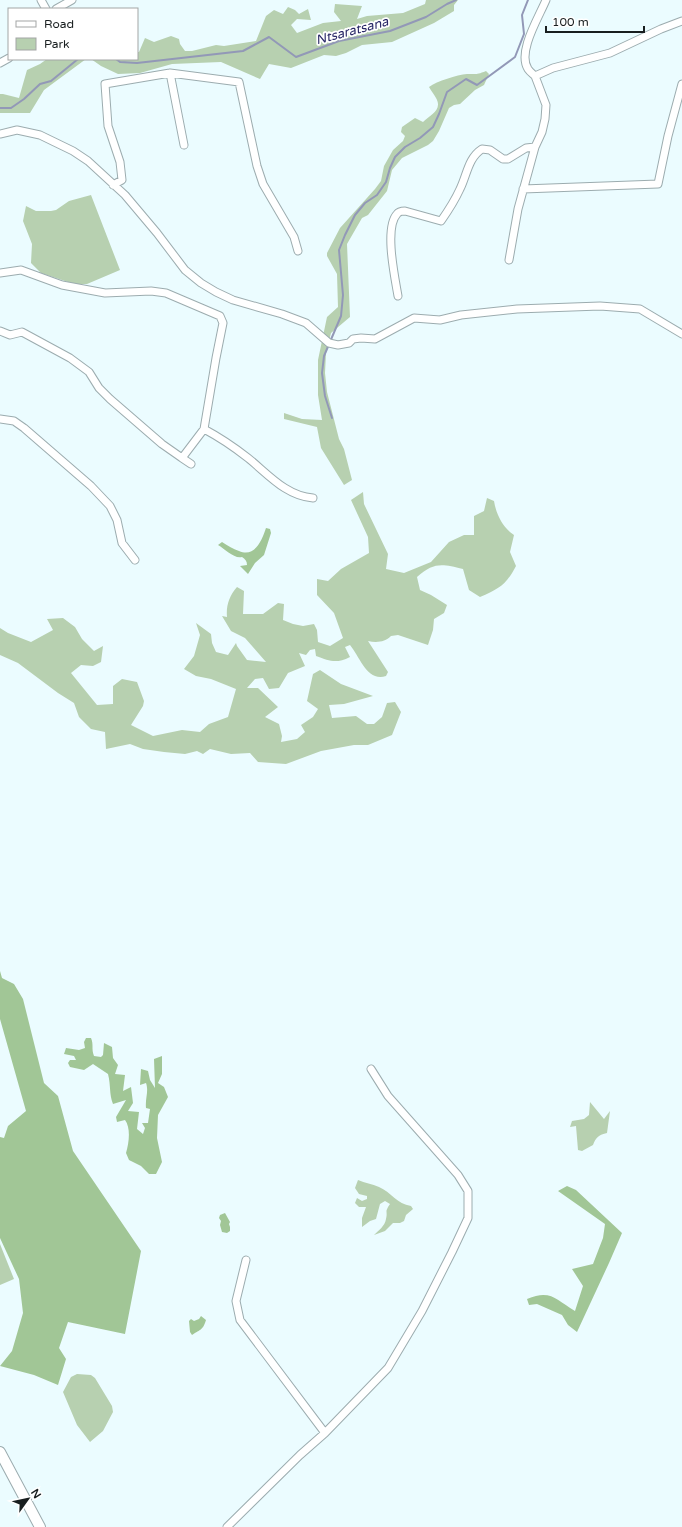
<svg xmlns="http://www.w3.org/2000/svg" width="682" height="1527" viewBox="0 0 682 1527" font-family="'Varela Round',sans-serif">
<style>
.green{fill:#b7d0b0}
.forest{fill:#a1c696}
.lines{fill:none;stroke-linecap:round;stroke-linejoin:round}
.stream{stroke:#9298b7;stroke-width:2}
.minor-casing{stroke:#9cacaf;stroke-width:9}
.secondary-casing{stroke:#9cacaf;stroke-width:12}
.minor{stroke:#fff;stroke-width:7}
.secondary{stroke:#fff;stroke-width:10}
.labels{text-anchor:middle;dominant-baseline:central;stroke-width:3.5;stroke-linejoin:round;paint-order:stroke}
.water-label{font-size:13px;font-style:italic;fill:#292867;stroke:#fff}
</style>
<rect width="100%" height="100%" fill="#ebfcff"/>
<path class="green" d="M426,0H458L454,5V11L434,23L392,42L362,45L346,53L336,56L324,55L291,68L269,64L260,79L221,62L172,64L140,73L118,74L101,66L91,59H137V52H139L145,38L154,42L171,36L179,39L180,44L185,51H192L216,45L224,46L256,41L266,16L274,10L283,14L288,7L295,10L299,14L308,9L311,20L297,19L291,25L297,33L323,23L341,21L334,12L335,4L362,6L357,19L367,16L403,13L425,4Z
M47,59H86L44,90L30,113H0V94H3L19,98L27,70L40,64Z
M486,71L489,74L484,85L475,90L460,104L454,105L449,108L439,131L433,141L428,145L402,158L392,170L387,191L368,215L362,218L347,244L350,317L331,333L326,353L325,373L327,392L339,439L344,449L352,480L344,485L321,448L317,427L284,419V413L302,419L322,420L318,395V360L327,317L338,307L337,274L327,256V253L340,228L375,189L381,181L384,166L393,150L403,141L405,136L401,132L402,127L415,118L423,122C430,115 443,110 436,98C434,94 431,91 429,87C437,81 457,75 467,74C477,74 476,75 486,71Z
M91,195L120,270L87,284H74L41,273L31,263L32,244L23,221L26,206L36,211H51L56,210L69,201Z
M363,492L364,504L388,554L386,569L404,573L431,562L449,542L464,535H474V516L484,511L487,498L494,501C496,514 503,528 514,535L510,552L516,566C506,585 499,589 480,597L469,590L463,569C442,564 434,562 417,577L420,590L431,595L447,605L444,613L434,619L433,630L428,645L398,635L391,636C385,642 377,643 368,641L388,672L386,676C367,682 360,657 350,645L345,647L350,657C336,664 330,661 316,656L315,649L310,650L306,655L299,653L305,666L288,673L279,688L269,689L263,678L255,679L247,688H258L278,707L265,717L279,724L282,736L281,742L297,739L305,732L301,725L313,717L318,709L307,701L313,674L320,670L341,684L373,696L344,704L329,705L332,718L356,716L367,724H374L382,717L387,703L395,702L401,712L392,735L368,745H354L321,751L286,764L258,762L250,753L231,754L210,749L203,754L197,751L185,754L164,752L143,749L130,744L106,749L105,732L91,729L79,717L74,703L58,693L18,663L0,655V628L8,633L31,642L53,630L47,619L63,618L75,627L82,639L94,651L103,646L101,662L93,666L81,665L71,673L97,705L113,704V686L122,679L137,682L144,701L143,706L131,725L153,736L182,730L200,732L209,724L228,717L236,689L211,679L196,676L184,669L194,656L200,635L196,623L211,634L212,643L216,652L228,655L236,643L237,646L247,660L266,662L245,638L231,631L222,616L227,617C226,606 229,596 237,587L244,591L243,614H263L278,603L284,604L283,620L293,624L303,626L314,624L317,630L318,642L330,646L343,638L334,613L317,595V579L328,581L341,569L369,553L368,537L351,500Z
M590,1102L604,1119L610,1111L607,1133C599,1135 596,1137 593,1145L582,1151L578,1150L576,1126L570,1127L572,1121L584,1119L589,1115Z
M358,1180C365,1183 372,1184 379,1187C391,1192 397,1204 411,1206L413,1209L406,1215L404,1221L400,1223H393L385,1231L374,1235C378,1231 385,1226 386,1219C388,1210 384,1213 390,1204L385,1201L380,1204L376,1219L370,1221L362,1227V1218L366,1207H359L355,1203L357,1198L362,1201L367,1199V1196L359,1194L355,1188Z
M0,1244L14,1279L0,1285Z
M77,1374L91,1375L95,1378L112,1406L113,1412L103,1431L90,1442L77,1425L63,1392L71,1377Z"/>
<path class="forest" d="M266,528L270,529L271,533L264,555L255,563L248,574L240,566L247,565C247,561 245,559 242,557C234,559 225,549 218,545L222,542C227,545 233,549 239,551C255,558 262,540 266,528Z
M0,971L2,978L14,984L23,999L44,1083L58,1096L73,1151L141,1251L125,1334L68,1322L59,1348L66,1359L58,1385L34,1375L0,1366L12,1351L23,1313L19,1279L0,1238V1137L4,1138L8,1126L26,1111L0,1019Z
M86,1038H91C94,1045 91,1048 94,1056L101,1057L103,1055L104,1043L112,1047L113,1058L118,1065L115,1074L125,1075L123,1091L131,1087L133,1103L128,1111L139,1112L137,1129L143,1134L145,1128L142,1123H148L150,1109L146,1108C145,1098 149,1092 146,1083L140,1085L141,1069L148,1071L150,1080L155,1088L154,1059L162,1056V1074L158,1083L164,1087L168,1097L158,1115L157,1138L162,1162L156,1174H149L141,1166L129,1160L126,1153C129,1143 131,1128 125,1120L117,1122L116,1117L126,1100L113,1104C109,1094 111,1086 108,1074L93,1064L84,1070L70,1067L68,1063L70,1060H76L74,1056L64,1054L66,1048L79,1050L85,1048L84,1042Z
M567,1186L576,1190L622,1233L609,1263L577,1332L568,1325L562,1315L537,1304L529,1305L527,1299C551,1289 556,1300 575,1311L583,1286L572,1269L593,1264L603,1238L605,1224L558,1191Z
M225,1213L230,1222L229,1224L230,1227V1231L227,1233L222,1232L220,1225L221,1221L219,1218L220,1215Z
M201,1316L206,1320C203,1330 201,1329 192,1335L190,1332L189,1321L191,1319L194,1321L199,1319Z"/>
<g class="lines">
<path class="stream" d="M116,59L120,62L137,63L243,51L269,37L296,57L339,41L390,31L426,17L447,4L456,0
M0,108H11L24,99L40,84L51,81L78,59
M332,418L325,396L322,373L324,356L341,316L343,295L339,250L345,235L355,215L365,203L377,195L386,182L390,168L395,157L405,147L420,138L433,127L439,114L447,92L466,79L477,85L515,57L524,34L522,15L528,0"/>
<defs>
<path id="minor" d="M41,0L46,9
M546,0C539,17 517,52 528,69C530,72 533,74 535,76L553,68L610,53L661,29L682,21
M56,9L72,0
M0,63L9,58
M170,73L184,145
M0,134L17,130L40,135L73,151L88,161L125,195L157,233L185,270L201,283L216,292L233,300L282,314L306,323L329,343L338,345L349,343L353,339L361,338L375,339L414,318L440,320L461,315L517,309L600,306L640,309L682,334
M113,185L122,180L120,162L108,126L105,84L170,73L239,82L257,166L263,184L294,237L298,251
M523,189L658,184L668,136L682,84
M509,260L518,209L535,147L542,132L545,119L546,105L535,76
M0,273L21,270L62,285L105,293L151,291L166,293L220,316L223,323L216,358L204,429
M398,296C395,278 384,228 397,214C399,211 402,211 405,211L441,221C448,211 455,200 460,189C467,175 468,158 482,149L490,150L503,159H508L526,148L535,147
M0,331L10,335L22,332L70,358L89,372L99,388L110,399L162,444L182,458L204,429C219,437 234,447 248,458C268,474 286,496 313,498
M0,419L14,421L24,428L91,486L110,506L117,520L122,543L135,560
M182,458L191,464
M246,1260L236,1301L240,1320L325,1433
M227,1527L300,1455L325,1433L388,1368L422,1311L452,1252L468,1218V1191L458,1175L388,1096L371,1069"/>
<path id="secondary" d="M0,1452L40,1527"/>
</defs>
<use href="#minor" class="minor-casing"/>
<use href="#secondary" class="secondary-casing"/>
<use href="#minor" class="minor"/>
<use href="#secondary" class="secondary"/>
</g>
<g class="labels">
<g class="water-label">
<text transform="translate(352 31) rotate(-15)">Ntsaratsana</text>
</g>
</g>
<rect x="8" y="8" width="130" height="52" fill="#ffffff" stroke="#a3a5a5"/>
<rect x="16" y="21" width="20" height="6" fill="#ffffff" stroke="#a3a5a5"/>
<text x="44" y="28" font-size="12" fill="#181e1f">Road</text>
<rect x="16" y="38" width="20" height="12" fill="#b7d0b0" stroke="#a3a5a5"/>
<text x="44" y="48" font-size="12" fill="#181e1f">Park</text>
<g transform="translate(28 1499) rotate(57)" stroke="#ffffff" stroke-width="3" paint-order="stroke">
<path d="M0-3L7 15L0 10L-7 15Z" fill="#181e1f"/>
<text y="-6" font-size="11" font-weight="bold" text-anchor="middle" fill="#181e1f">N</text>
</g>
<path d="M546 26v6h98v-6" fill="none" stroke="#181e1f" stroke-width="2"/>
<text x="552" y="26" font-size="12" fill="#181e1f" stroke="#ffffff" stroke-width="3" paint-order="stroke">100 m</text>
</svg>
